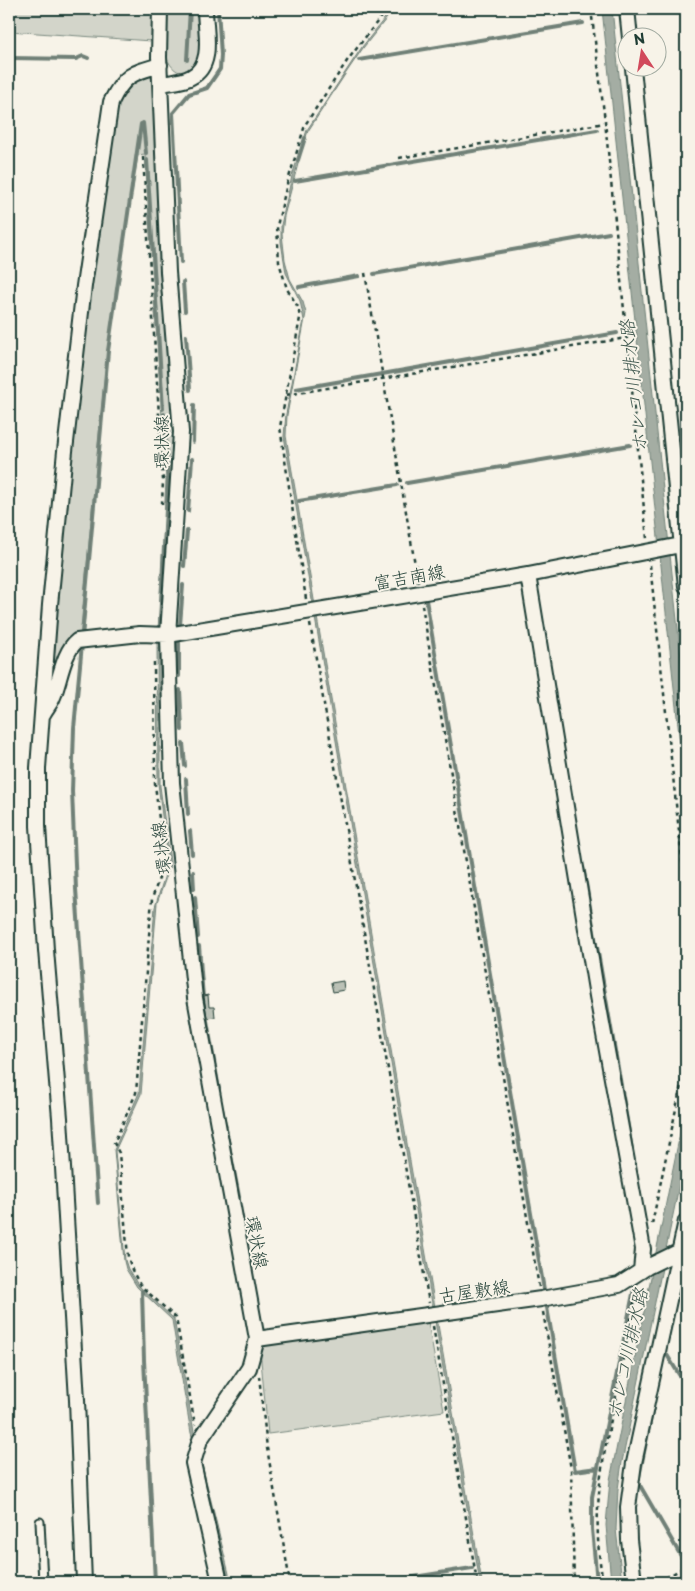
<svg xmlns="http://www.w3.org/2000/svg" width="695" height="1591" viewBox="0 0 695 1591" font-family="'Playpen Sans','Klee One',sans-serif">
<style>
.green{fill:#d3d5ca;stroke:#79897f}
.water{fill:#a4ada3;stroke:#6f8077}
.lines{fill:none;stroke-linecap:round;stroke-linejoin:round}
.shore{stroke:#546a60;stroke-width:1}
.stream{stroke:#6f8077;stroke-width:4}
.building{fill:#bbc1b6;stroke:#1f3d34}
.lane-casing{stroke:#1f3d34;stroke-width:11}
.street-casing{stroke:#1f3d34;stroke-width:18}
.path{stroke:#1f3d34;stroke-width:2.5;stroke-dasharray:4 4;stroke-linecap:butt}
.lane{stroke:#f7f3e8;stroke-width:7}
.street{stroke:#f7f3e8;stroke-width:14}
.labels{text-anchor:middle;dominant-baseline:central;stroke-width:4;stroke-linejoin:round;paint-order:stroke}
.street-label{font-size:18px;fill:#1f3d34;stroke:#f7f3e8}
.water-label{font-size:19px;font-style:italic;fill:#405950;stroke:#f7f3e8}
</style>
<rect width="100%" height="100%" fill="#f7f3e8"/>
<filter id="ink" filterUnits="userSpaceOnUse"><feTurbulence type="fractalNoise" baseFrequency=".02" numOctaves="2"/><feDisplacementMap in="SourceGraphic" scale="10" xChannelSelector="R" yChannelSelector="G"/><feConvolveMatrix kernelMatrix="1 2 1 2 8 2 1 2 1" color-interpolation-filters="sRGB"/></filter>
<g filter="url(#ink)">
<path class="green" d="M9,9H152L151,41L9,31Z
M166,9H199C200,24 207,77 180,72C173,71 167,60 165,54Z
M147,76L153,78L154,82L153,97L174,433L163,626L158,631L166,481L145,154L138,155L107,351L80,638L48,698L68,483L86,308L116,105L131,81Z
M428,1322L444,1411L268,1434L260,1350L268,1344Z"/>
<path class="water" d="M392,9H394L363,48L346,73L308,131L302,149L284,216L282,234L285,260L290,279L303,302L306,313L287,415L286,436L482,1582H480L455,1438L284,436L286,414L304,320L300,301L286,273L281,242V225L292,176L307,130L362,47Z
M602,9H612L686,705V801Z
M157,640H160V786L170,862L169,869L157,903L141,1094L115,1151L125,1260L128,1269L138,1285L174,1319L194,1432L231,1582H229L203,1472L191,1433L172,1320L137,1287L126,1269L124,1261L114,1150L139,1093L155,907L168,865L158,783Z
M686,1104V1152L622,1462L618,1489L616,1529L622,1582H611L606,1525L610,1480Z"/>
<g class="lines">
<path class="shore" d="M686,688H681L679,690L686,754"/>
<path class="stream" d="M9,58L76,59L83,56L88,58
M187,60L190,9
M359,60L583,23
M143,123L146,153
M147,160L163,409
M298,160L305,138
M295,181L597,130
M181,262L173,113L189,94L207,88L220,69L221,55L218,9
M374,274L609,233
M183,282L185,311
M299,287L359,276
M186,336L190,390
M296,389L617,333
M193,442L194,405
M407,483L630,445
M299,501L397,485
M188,511L192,459
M184,566L187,531
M426,600L575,1471L597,1468
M180,625L183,585
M160,626L168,481L164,414
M82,637L108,351L141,124
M179,643V676
M82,644L74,728L72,791L76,889L98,1203
M180,690L182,730
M183,743L185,766
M186,779L188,814
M190,831L192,854
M583,867L585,877
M193,872L194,889
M586,883L596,944
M195,897L198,937
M199,946L203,998L219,1089
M597,947L632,1149
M222,1109L239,1197
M142,1291L144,1360L155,1582
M664,1350L686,1386
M653,1407L638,1482L685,1563
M402,1582L401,1579L472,1568
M597,1582L592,1529V1497L636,1279"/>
</g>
<path class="building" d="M343,981L344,990L333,992L331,983Z
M208,995L209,1007H214L215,1017L207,1018L204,996Z"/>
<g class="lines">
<defs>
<path id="lane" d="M40,1522L43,1582"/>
<path id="street" d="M160,9L159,57L168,272L181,432L168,635L172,783L195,998L257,1339L249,1368L200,1440L193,1463L220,1582
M627,9L630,38
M633,68L686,586
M161,84C171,82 183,82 191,77C215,65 205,30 205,9
M528,575L597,996L643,1249L641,1271
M43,714C46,708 51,703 53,697C60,681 63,652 77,641L140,634L168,635L528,575L686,544
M257,1339L541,1299L619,1285L647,1267L686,1248
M84,1582L77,1400L60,1118L46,950L38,826V768L50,605L65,451L84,286L111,102C124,75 132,73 160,65
M634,1582L629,1540L628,1507L634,1463L686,1221"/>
</defs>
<use href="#lane" class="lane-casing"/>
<use href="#street" class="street-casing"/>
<path class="path" d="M591,9L605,121L647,539
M143,157L163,480L162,504
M399,158L605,123
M365,273L418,582
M286,395L626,338
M650,565L686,896
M306,599L280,427L300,318L298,307L287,289L279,262L277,226L287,184L305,125L347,61L387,9
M422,605L539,1287
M310,624L429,1303
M154,662L155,784L164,863L152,899L136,1093L114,1143L119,1153L128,1257L132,1270L140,1285L176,1318L195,1425
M652,1224L686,1061
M543,1312L571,1469L574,1582
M433,1326L477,1582
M259,1376L267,1448L290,1582
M603,1582C591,1516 601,1465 615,1401C622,1363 630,1326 637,1288
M659,1582L686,1566"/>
<use href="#lane" class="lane"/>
<use href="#street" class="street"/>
</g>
</g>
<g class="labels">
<g class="street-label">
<text transform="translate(160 442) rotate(-90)">環状線</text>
<text transform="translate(409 576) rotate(-10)">富吉南線</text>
<text transform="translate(160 848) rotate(-97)">環状線</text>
<text transform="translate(258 1242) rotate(79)">環状線</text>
<text transform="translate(474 1290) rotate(-8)">古屋敷線</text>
</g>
<g class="water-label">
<text transform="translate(632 386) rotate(-96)">ホレコ川排水路</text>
<text transform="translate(626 1353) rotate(-78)">ホレコ川排水路</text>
</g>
</g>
<rect width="695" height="1591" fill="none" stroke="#f7f3e8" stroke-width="30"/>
<rect x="15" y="15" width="665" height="1561" fill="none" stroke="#1f3d34" stroke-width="2" filter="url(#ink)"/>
<g transform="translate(642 52) rotate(348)"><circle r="24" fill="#f7f3e8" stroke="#a1aaa0"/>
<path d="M0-4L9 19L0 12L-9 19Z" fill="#d1495b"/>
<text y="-8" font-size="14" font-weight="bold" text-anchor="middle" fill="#1f3d34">N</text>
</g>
</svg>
